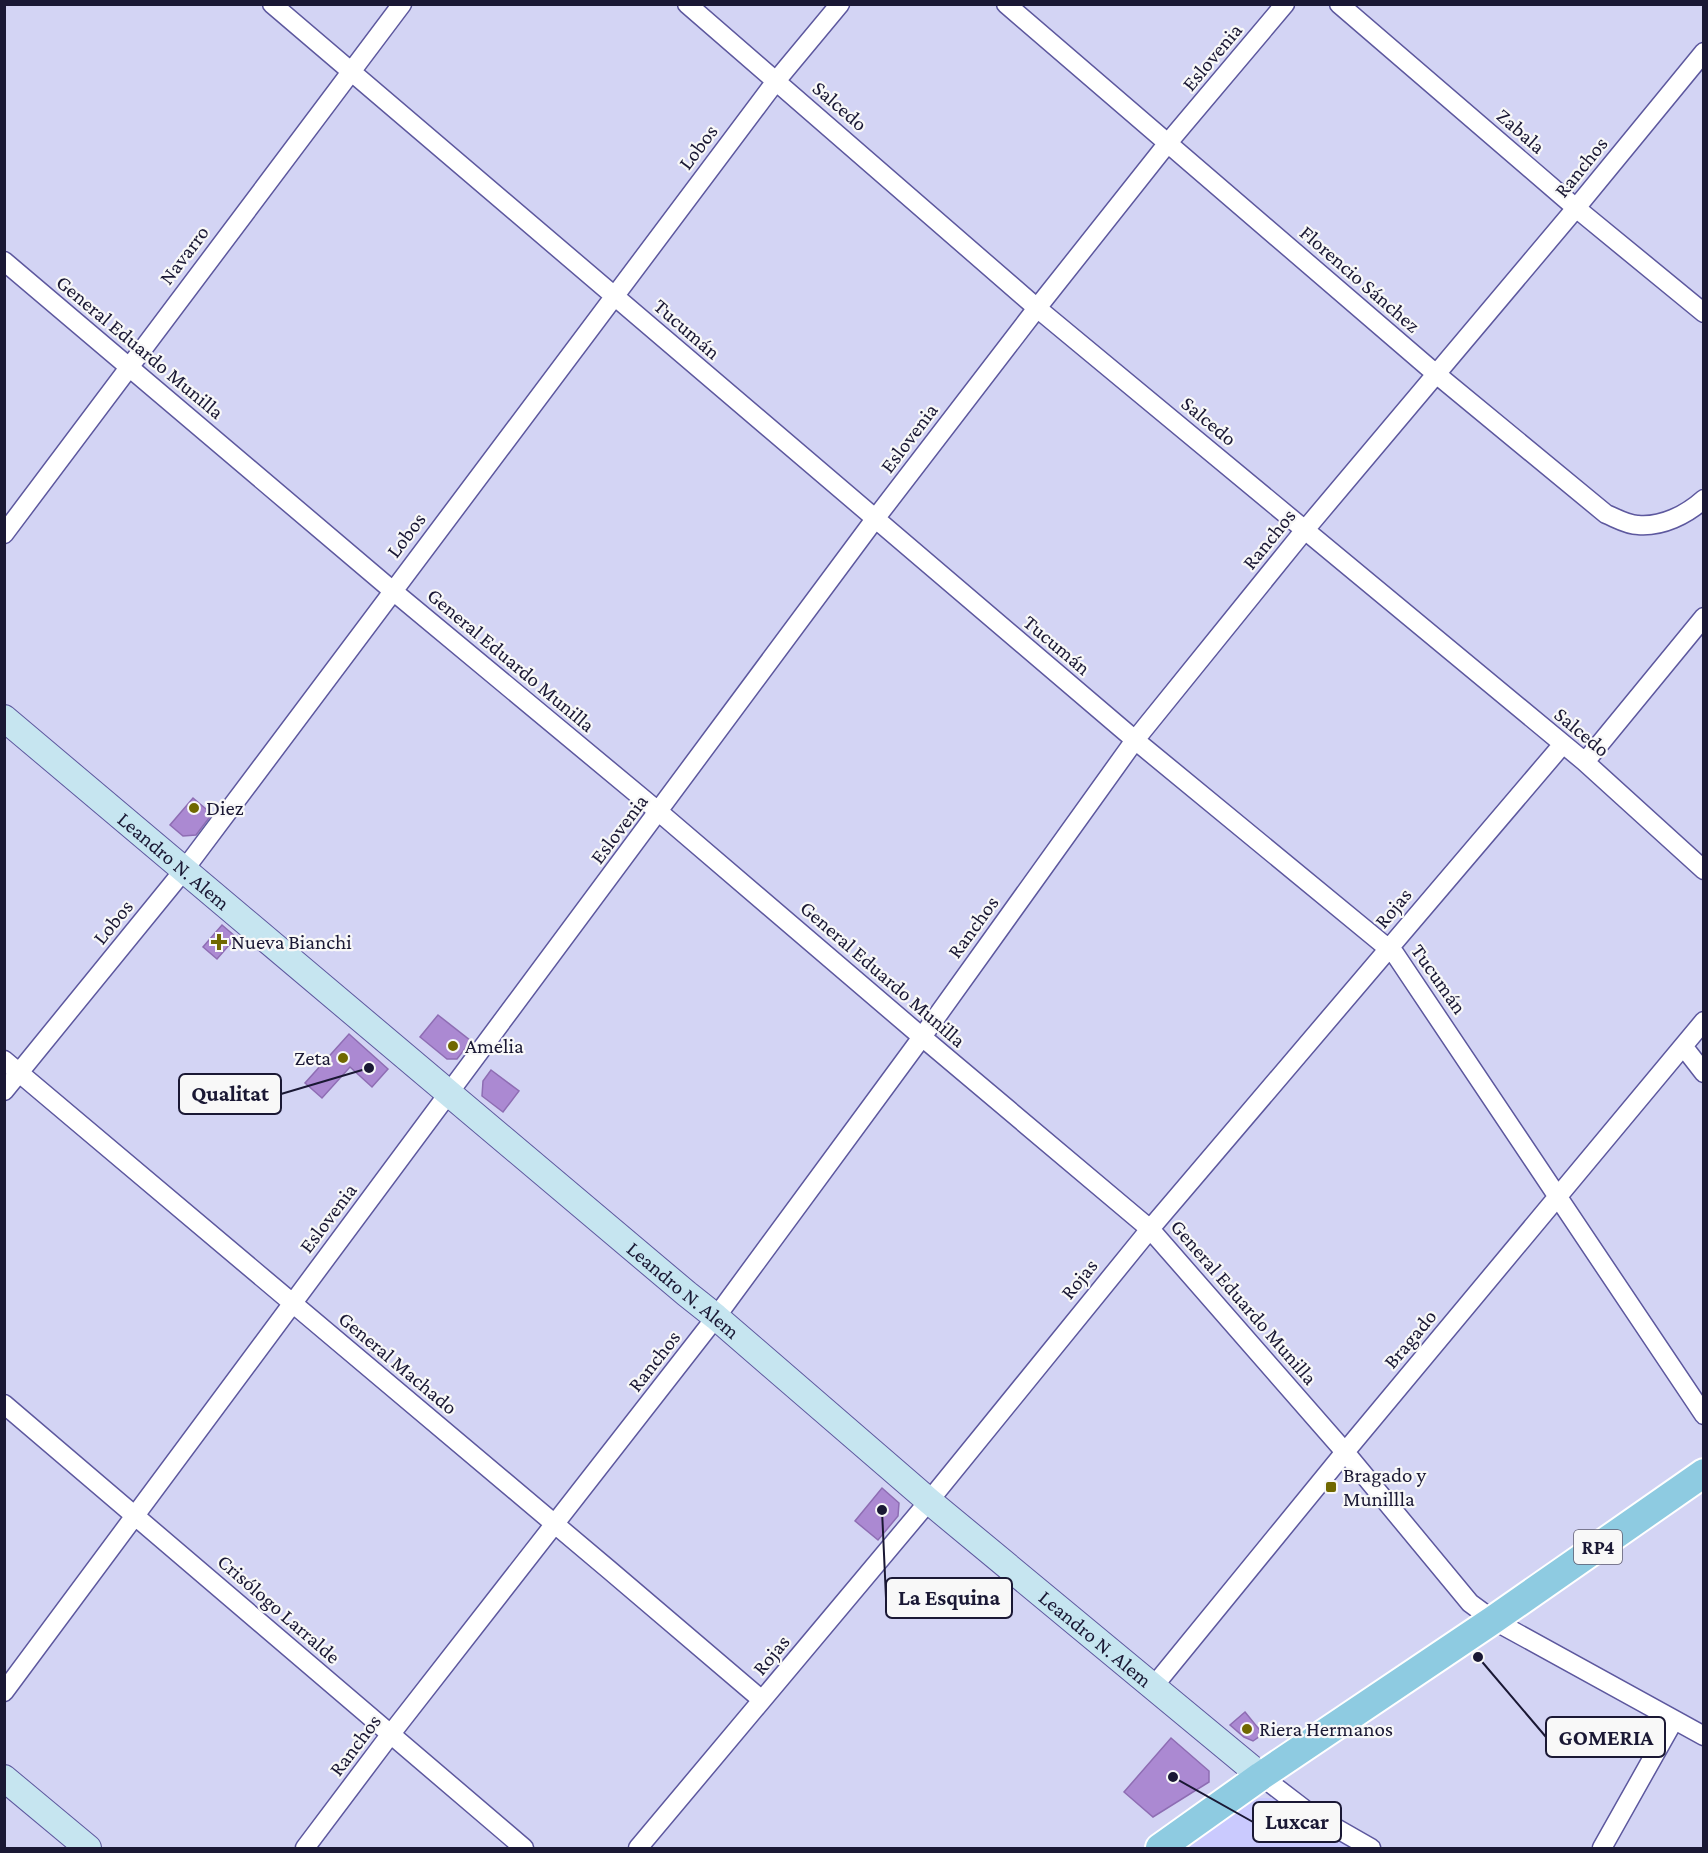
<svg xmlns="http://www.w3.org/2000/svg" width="1708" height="1853" viewBox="0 0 1708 1853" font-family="'Crimson Pro',serif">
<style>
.built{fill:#cacafe}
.building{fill:#ab89d2;stroke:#8e6db3;stroke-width:1.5}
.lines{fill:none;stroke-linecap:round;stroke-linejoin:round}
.street-casing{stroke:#5d589e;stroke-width:21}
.secondary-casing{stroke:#5d589e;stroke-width:28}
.primary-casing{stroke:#fff;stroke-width:32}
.street{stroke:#fff;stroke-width:18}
.secondary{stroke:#c6e5f0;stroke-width:26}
.primary{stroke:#8ecbe1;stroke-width:28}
.poi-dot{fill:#706800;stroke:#f8f8f8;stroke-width:2}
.labels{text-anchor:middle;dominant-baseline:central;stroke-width:4.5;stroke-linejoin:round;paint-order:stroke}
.shield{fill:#f8f8f8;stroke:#5d5b6f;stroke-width:1.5}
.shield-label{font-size:20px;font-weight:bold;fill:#1a1834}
.street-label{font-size:21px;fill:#1a1834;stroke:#f8f8f8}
.poi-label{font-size:21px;fill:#1a1834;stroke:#f8f8f8;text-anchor:start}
.leader{fill:none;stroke:#1a1834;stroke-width:2}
.callout-dot{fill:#1a1834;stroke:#f8f8f8;stroke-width:2}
.callout{fill:#f8f8f8;stroke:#1a1834;stroke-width:2}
.callout-label{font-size:22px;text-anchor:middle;font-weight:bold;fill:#1a1834}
</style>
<rect width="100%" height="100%" fill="#d3d4f4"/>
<path class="built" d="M1261,1798H1272L1281,1801L1350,1848H1187L1253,1800Z"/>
<path class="building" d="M193,798L212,814L196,835L183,836L170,825Z
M222,925L236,937L217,959L203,947Z
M438,1015L471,1041L457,1059H447L420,1037Z
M349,1034L388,1069L372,1087L350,1067L322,1098L305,1083Z
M491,1070L519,1091L503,1112L482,1096L483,1081Z
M882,1488L899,1503L898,1516L878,1540L855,1521Z
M1245,1712L1263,1734L1253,1741L1244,1737L1230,1725Z
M1171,1738L1209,1771V1782L1153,1817L1124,1792Z"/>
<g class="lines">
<defs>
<path id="street" d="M272,4L1135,740L1395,954L1704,1415
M687,4L1037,308L1585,762L1704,870
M1006,4L1435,373L1606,514C1616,518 1627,525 1638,525C1662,527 1686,515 1704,499
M1339,4L1576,208L1704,313
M4,261L393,591L659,812L922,1037L1150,1229L1345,1452L1470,1603L1493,1620L1704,1736
M4,534L402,4
M1585,762L1704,617
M1683,1046L1704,1073
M4,1060C257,1274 511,1485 762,1700
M4,1091L184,870L776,81L840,4
M4,1404L524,1848
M1153,1687L1345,1452L1704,1021
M4,1692L875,519L1037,308L1167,144L1285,4
M1261,1776L1308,1812L1371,1848
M305,1848L390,1735L716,1317L922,1037L1135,740L1304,531L1576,208L1704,52
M638,1848L929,1501L1150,1229L1563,744
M1602,1848L1674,1720"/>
<g id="secondary">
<path id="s1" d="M4,718L687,1294L716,1317L929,1501L1261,1776"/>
<path d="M4,1778L88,1848"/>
</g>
<path id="primary" d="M1160,1848L1261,1776L1493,1620L1704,1473"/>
</defs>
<use href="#street" class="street-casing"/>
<use href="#secondary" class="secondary-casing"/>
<use href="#primary" class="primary-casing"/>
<use href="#street" class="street"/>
<use href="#secondary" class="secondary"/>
<use href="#primary" class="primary"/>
</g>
<g class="poi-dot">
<circle cx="194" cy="808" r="6"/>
<path d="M216 933h6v6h6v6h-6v6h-6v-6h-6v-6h6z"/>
<circle cx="453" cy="1046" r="6"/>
<circle cx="343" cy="1058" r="6"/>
<rect x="1325" y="1481" width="12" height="12" rx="3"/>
<circle cx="1247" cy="1729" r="6"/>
</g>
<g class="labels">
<rect class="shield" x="1574" y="1530" width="48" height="34" rx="4.5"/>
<g class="shield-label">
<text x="1598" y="1547">RP4</text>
</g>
<g class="street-label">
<text transform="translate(1212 57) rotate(-50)">Eslovenia</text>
<text transform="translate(840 106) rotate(41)">Salcedo</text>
<text transform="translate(1521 131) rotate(41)">Zabala</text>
<text transform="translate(698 147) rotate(-53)">Lobos</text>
<text transform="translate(1581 167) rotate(-51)">Ranchos</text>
<text transform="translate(184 255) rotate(-53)">Navarro</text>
<text transform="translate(1360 279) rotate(41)">Florencio Sánchez</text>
<text transform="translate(687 329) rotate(41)">Tucumán</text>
<text transform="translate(140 347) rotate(40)">General Eduardo Munilla</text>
<text transform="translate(1209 421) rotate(40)">Salcedo</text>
<text transform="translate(909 438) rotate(-53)">Eslovenia</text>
<text transform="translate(406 535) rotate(-53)">Lobos</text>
<text transform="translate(1269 539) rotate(-51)">Ranchos</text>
<text transform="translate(1057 645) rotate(40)">Tucumán</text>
<text transform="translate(511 660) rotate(40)">General Eduardo Munilla</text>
<text transform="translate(1582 732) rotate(40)">Salcedo</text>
<text transform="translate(619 829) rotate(-53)">Eslovenia</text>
<text stroke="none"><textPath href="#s1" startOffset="222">Leandro N. Alem</textPath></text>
<text transform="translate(1393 908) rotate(-50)">Rojas</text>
<text transform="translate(113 922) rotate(-51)">Lobos</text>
<text transform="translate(973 927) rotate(-54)">Ranchos</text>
<text transform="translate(883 974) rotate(41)">General Eduardo Munilla</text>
<text transform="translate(1439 979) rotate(55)">Tucumán</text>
<text transform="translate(328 1218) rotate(-53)">Eslovenia</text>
<text transform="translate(1079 1279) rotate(-51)">Rojas</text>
<text stroke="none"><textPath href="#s1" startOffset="888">Leandro N. Alem</textPath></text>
<text transform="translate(1244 1302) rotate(49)">General Eduardo Munilla</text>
<text transform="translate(1410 1339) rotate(-50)">Bragado</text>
<text transform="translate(654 1361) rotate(-52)">Ranchos</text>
<text transform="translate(398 1363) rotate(40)">General Machado</text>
<text transform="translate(279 1609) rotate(41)">Crisólogo Larralde</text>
<text stroke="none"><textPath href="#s1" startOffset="1428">Leandro N. Alem</textPath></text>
<text transform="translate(771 1655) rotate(-50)">Rojas</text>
<text transform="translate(355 1745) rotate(-53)">Ranchos</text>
</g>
<g class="poi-label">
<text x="206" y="808">Diez</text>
<text x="231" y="942">Nueva Bianchi</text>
<text x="465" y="1046">Amelia</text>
<text x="331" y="1058" text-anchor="end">Zeta</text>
<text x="1343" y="1475">Bragado y<tspan x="1343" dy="24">Munillla</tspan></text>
<text x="1259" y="1729">Riera Hermanos</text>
</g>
</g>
<path class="leader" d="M369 1068L281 1094M882 1510L886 1598M1478 1657L1546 1737M1173 1777L1253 1822"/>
<g class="callout-dot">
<circle cx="369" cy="1068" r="6"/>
<circle cx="882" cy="1510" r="6"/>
<circle cx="1478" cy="1657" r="6"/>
<circle cx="1173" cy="1777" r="6"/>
</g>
<g class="callout">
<rect x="179" y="1074" width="102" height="40" rx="6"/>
<rect x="886" y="1578" width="126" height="40" rx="6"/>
<rect x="1546" y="1717" width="119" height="40" rx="6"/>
<rect x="1253" y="1802" width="88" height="40" rx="6"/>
</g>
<g class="callout-label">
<text x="230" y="1101">Qualitat</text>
<text x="949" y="1605">La Esquina</text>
<text x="1606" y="1745">GOMERIA</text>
<text x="1297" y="1829">Luxcar</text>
</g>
<rect width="1708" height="1853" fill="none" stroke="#1a1834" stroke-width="12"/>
</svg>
